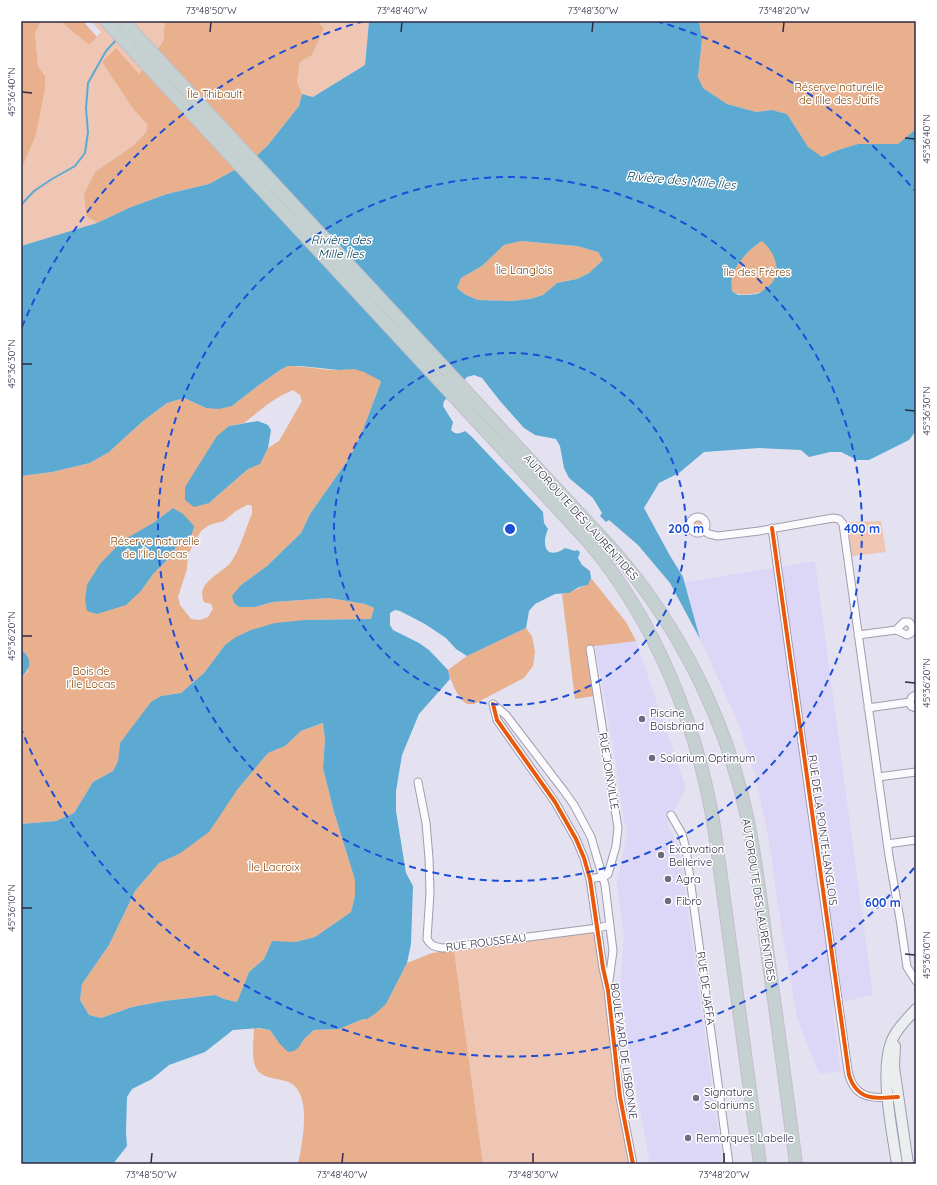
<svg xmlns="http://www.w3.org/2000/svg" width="937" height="1185" viewBox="0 0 937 1185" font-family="Quicksand,sans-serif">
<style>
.built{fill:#ddd7f7}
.green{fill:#eec6b3}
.forest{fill:#e8b08c;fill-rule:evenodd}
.water{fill:#5caad2;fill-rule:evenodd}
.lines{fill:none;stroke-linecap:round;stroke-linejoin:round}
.stream{stroke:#5caad2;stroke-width:2}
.street-casing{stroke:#a09caf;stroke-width:9}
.secondary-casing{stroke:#a09caf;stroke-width:12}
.highway-casing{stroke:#c1beca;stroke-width:14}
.street{stroke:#fbfafd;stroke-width:7}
.secondary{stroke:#ebeeef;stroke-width:10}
.highway{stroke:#c4d1d0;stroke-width:12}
.cycleway-casing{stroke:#fff;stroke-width:6}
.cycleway{stroke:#e8590c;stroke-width:4}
.ticks{fill:none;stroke:#312a45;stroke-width:1.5}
.ring{fill:none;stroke:#1d4ed8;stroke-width:2;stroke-dasharray:7 5}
.poi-dot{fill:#706a81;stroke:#fff;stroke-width:1.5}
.labels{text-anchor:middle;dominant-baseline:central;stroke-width:3;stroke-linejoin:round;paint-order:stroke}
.park-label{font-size:11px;fill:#7f3e01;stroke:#fff}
.street-label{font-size:11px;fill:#312a45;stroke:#fff}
.poi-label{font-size:11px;fill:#312a45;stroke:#fff;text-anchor:start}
.water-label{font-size:12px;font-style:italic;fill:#06435e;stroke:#fff}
.centre{fill:#1d4ed8;stroke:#fff;stroke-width:2}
.ring-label{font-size:12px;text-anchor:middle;font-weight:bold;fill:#1d4ed8;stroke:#fff;stroke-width:3;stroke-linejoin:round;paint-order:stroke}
.neatline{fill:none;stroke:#312a45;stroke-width:1.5}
.ticks-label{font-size:10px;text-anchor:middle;fill:#312a45}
</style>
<rect width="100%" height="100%" fill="#e4e1f1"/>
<path class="built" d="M815,561L873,995L832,1004L841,1071L819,1074L797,1018L781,926L768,835L756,780L739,725L700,639L685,582Z
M636,641L686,788L667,824L679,846L722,1158L721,1164H650L619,997L624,937L617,885L627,833L624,820L617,770L595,645Z"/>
<path class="green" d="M41,21H60L89,45L101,32L91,21H166L164,27V40L139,74L134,110L148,124L147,131L134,145L95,172L84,194L86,216L97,223L21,246V170L36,135L45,76L38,66L35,33Z
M317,21H369L365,65L313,97L302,94L297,82L300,62L312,55L324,28Z
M693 525a5 5 0 1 1 10 0a5 5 0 1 1-10 0Z
M881,521L886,552L852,556L848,524L851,522Z
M595,930L630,1164H483L454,950Z"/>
<path class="forest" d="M21,21H41L35,33L38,66L45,76V88L36,135L21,170Z
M60,21H83L97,37L89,45Z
M166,21H317L324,28L312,55L300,62L297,82L302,94L299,106L268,145L251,161L209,184L167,194L131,207L97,223L86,216L84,194L95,172L134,145L147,131V124L134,110L102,62L116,48L139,74L164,40V27Z
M699,21H916V129L898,144H858L838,150L822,157L808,148L787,114L772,110L756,112L727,104L703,88L698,77L702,39Z
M521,241L577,246L598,252L603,260L589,273L577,279L557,283L543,295L530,299L511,301L478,300L466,295L457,288L461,278L482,266L504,245Z
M762,241C765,243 768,245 769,248C785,267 775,293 750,294C742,295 738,295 732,291C732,287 731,282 732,278C734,265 751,247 762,241Z
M288,366C305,366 321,370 338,370C343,370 349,368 354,369C362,370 376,376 381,382L362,432L350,457L310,514L301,533L267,566L241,585L234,603L240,607H255L273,602L329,598L365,604L374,608L371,619L305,620L225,645L204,673L181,693L161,696L120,743L118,761L113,771L93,782L74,813L56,821L21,824V678L28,671L26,654L21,649V476L52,472L90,463L109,452L143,421L167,403L184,398L206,408L232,406L259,385L280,370ZM293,390L300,395L302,401L286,429L279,441L268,448L259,464L248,469L209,503L229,426L244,423L268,404L282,395ZM247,505H251L252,507V514C245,529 241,548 231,562C222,574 195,582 204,602L211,604L213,609L208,617L200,620L191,619L180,605L178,597L187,569L188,554L201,531L209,525L224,521L236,511ZM173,508L192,534L176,547L168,559L153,574L141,591L153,523Z
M591,578L626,622L636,641L586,647L594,696L575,699L562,594C571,593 579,587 588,585Z
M526,628L532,636L535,651L533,666L524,678L474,704C474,704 468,704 468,704C459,702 450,679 448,670L467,656Z
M324,723L325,739L323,768L334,812L355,880V896L351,912L315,937L295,942H272L264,959L249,972L237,1002L224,999L215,995L164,1001L132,1007L101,1018L89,1015L80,1000L82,984L109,945L135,891L159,863L179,854L237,790L268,753L285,746L301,731Z
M454,950L483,1164H298C302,1145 312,1097 292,1084C284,1078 266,1080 258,1071C250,1061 254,1040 254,1028L270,1030L279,1043L299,1047L304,1039L314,1030L339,1029L363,1019L386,1004L407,963L432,953Z"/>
<path class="water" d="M369,21H699L702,39L698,77L703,88L727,104L756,112L772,110L787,114L808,147L822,157L838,150L858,144H898L916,129V431L909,440L869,460H857L841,452H830L809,457L801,450L759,448L704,452L679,473L659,483L644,508L669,554L683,577L700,639L670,583L638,545L609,520L606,522L600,516L602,513L593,498L569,478L564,468L560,446L556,439L535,435L524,428L500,401L482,378L474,375L467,377L444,401L443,406L453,422L451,430C456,435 459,434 465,431L471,436L543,512L544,523L548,529C541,545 546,561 565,548L575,551L577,550L580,552L578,558L582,565L590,571L591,578L588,585L579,587L569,593L555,594L535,604L529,611L526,628L467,656L456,649L446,638L425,624L400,611L395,610L390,613V625L393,630L419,643L429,650L448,670L450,679L419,714L402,755L396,791V811L406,873L413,886L411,944L407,963L386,1004L376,1013L367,1019H363L339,1029L314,1030L304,1039L299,1047L294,1051L288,1052L279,1043L270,1030L259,1028L233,1030L205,1052L169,1065L152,1079L132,1089L127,1097L126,1132L127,1146L113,1164H21V824L56,821L74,813L93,782L113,771L118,761L120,743L151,702L161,696L181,693L204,673L225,645L236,637L251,630L275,623L305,620L371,619L374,608L365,604L329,598L273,602L255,607H239L234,603L232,596L241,585L267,566L301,533L310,514L350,457L362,432L381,382L379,380L364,372L354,369L339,370L300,366H288L280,370L259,385L232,406L219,409L206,408L184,398L167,403L143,421L109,452L90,463L52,472L21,476V246L97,223L131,207L167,194L209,184L251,161L268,145L299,106L302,94L313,97L365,65ZM521,241L577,246L598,252L603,260L589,273L577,279L557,283L543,295L530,299L511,301L478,300L466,295L457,288L461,278L482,266L504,245ZM762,241C777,254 784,277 765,289C762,291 760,293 757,294C751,295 744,295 738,295L732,291C732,286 731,281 732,278C734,265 751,247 762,241ZM323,723L325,739L323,768L334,812L355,880V896L351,912L315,937L295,942L272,941L264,959L249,972L237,1002L224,999L215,995L164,1001L132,1007L101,1018L89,1015L80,1000L82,984L109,945L135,891L159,863L179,854L209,832L237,790L268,753L285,746L301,731Z
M258,421L268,425L271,430L268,448L260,464L248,469L209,503L194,507L185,500V487L217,436L229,426Z
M173,508L183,514L194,526L192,534L176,547L168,559L153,574L141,591L126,605L97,614L87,611L85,600L87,585L100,564L122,541L153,523Z
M21,649C33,660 31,667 21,678Z"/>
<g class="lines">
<path class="stream" d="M21,205L34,191L52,179L75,166L85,153L88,132L86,109L88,83L106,51L117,39"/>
<defs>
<path id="street" d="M690 525a8 8 0 1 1 16 0a8 8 0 1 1-16 0Z
M772,528L848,1071C853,1096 868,1099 892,1097
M704,531L709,534L718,536L759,531L833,518L839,519L843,524L889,856L900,919L907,967L916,981
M858,635L896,630L907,635L911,633L913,627L909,622H904L896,630
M916,695L912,697L910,701L911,706L916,708
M493,704L497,720L555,802L576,839L584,858L590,879L603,968L608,990L620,1097L633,1164
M493,704L506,715L564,791L574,805L591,837L605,885L613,951L608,988
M868,708L910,702
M878,777L916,772
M418,782L426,823L429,858L430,893L427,939C431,946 435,947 443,948L598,928L610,925
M671,815L682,834L686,849L729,1164
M887,844L916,840
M590,879L605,876L608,874L616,846L618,828L590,649"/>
<path id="secondary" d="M895,1046L894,1067L908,1164
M897,1164C892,1131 879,1070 892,1040C897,1028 907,1019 916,1009"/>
<path id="highway" d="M106,21L586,539C656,620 699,729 715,833L760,1164
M123,21L614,551C680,627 727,722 748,821C757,866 762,911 768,957C778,1026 787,1095 796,1164"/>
</defs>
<use href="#street" class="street-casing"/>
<use href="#secondary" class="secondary-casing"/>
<use href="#highway" class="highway-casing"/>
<use href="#street" class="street"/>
<use href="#secondary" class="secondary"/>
<use href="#highway" class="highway"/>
<defs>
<path id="cycleway" d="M772,528L849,1075C857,1101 876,1099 898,1097
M493,704L497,720L555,802L576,839L584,858L590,879L603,968L608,990L620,1097L633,1164"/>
</defs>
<use href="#cycleway" class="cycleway-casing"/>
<use href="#cycleway" class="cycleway"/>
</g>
<path class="ticks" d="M210,32L211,22M401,32L402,22M592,32L593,22M783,32L784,22M22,92L32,93M905,138L915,139M22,364H32M905,410L915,411M22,636H32M905,682L915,683M22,908H32M905,954L915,955M151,1163L152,1153M342,1163L343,1153M533,1163V1153M724,1163V1153"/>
<g class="ring">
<circle cx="510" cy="529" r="176"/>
<circle cx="510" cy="529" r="352"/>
<path d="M914 868A528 528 0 0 1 22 731M22 327A528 528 0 0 1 364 21M656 21A528 528 0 0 1 914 190"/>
</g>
<g class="poi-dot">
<circle cx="642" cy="719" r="4"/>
<circle cx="652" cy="758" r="4"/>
<circle cx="661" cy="855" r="4"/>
<circle cx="668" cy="879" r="4"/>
<circle cx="668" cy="901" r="4"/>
<circle cx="696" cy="1098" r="4"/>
<circle cx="688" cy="1138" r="4"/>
</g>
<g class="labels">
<g class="park-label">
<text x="839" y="87">Réserve naturelle<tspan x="839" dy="13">de l'Île des Juifs</tspan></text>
<text x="215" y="94">Île Thibault</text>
<text x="524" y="270">Île Langlois</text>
<text x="757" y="272">Ïle des Frères</text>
<text x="155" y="541">Réserve naturelle<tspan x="155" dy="13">de l'Île Locas</tspan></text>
<text x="91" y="671">Bois de<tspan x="91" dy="13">l'Île Locas</tspan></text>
<text x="274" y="867">Île Lacroix</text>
</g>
<g class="street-label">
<text transform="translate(581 517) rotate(48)">AUTOROUTE DES LAURENTIDES</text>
<text transform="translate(609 771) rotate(81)">RUE JOINVILLE</text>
<text transform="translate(823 830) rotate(82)">RUE DE LA POINTE-LANGLOIS</text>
<text transform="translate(759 900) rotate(81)">AUTOROUTE DES LAURENTIDES</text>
<text transform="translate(486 942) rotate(-7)">RUE ROUSSEAU</text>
<text transform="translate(706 988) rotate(82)">RUE DE JAFFA</text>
<text transform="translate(624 1051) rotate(82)">BOULEVARD DE LISBONNE</text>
</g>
<g class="poi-label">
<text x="650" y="713">Piscine<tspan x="650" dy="13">Boisbriand</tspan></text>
<text x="660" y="758">Solarium Optimum</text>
<text x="669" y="849">Excavation<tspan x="669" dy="13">Bellerive</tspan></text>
<text x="676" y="879">Agra</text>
<text x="676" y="901">Fibro</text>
<text x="704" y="1092">Signature<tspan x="704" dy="13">Solariums</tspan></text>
<text x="696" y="1138">Remorques Labelle</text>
</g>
<g class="water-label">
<text transform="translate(681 180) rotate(5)">Rivière des Mille Îles</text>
<text x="341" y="239">Rivière des<tspan x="341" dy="14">Mille Îles</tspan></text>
</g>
</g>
<circle cx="510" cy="529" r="6" class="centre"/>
<g class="ring-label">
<text x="686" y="533">200 m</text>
<text x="862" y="533">400 m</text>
<text x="883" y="907">600 m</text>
</g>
<rect width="937" height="1185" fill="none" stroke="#ffffff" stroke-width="44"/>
<rect x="22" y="22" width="893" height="1141" class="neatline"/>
<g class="ticks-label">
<text x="211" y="14">73°48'50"W</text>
<text x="402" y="14">73°48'40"W</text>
<text x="593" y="14">73°48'30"W</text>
<text x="784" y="14">73°48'20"W</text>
<text transform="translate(11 92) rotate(-90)" y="4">45°36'40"N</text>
<text transform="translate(926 139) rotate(-90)" y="4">45°36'40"N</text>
<text transform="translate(11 364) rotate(-90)" y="4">45°36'30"N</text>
<text transform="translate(926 411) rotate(-90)" y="4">45°36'30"N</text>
<text transform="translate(11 636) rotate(-90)" y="4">45°36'20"N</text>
<text transform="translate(926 683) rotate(-90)" y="4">45°36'20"N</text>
<text transform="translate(11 908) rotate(-90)" y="4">45°36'10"N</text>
<text transform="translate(926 955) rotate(-90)" y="4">45°36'10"N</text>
<text x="151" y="1178">73°48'50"W</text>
<text x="342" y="1178">73°48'40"W</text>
<text x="533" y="1178">73°48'30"W</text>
<text x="724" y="1178">73°48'20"W</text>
</g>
</svg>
